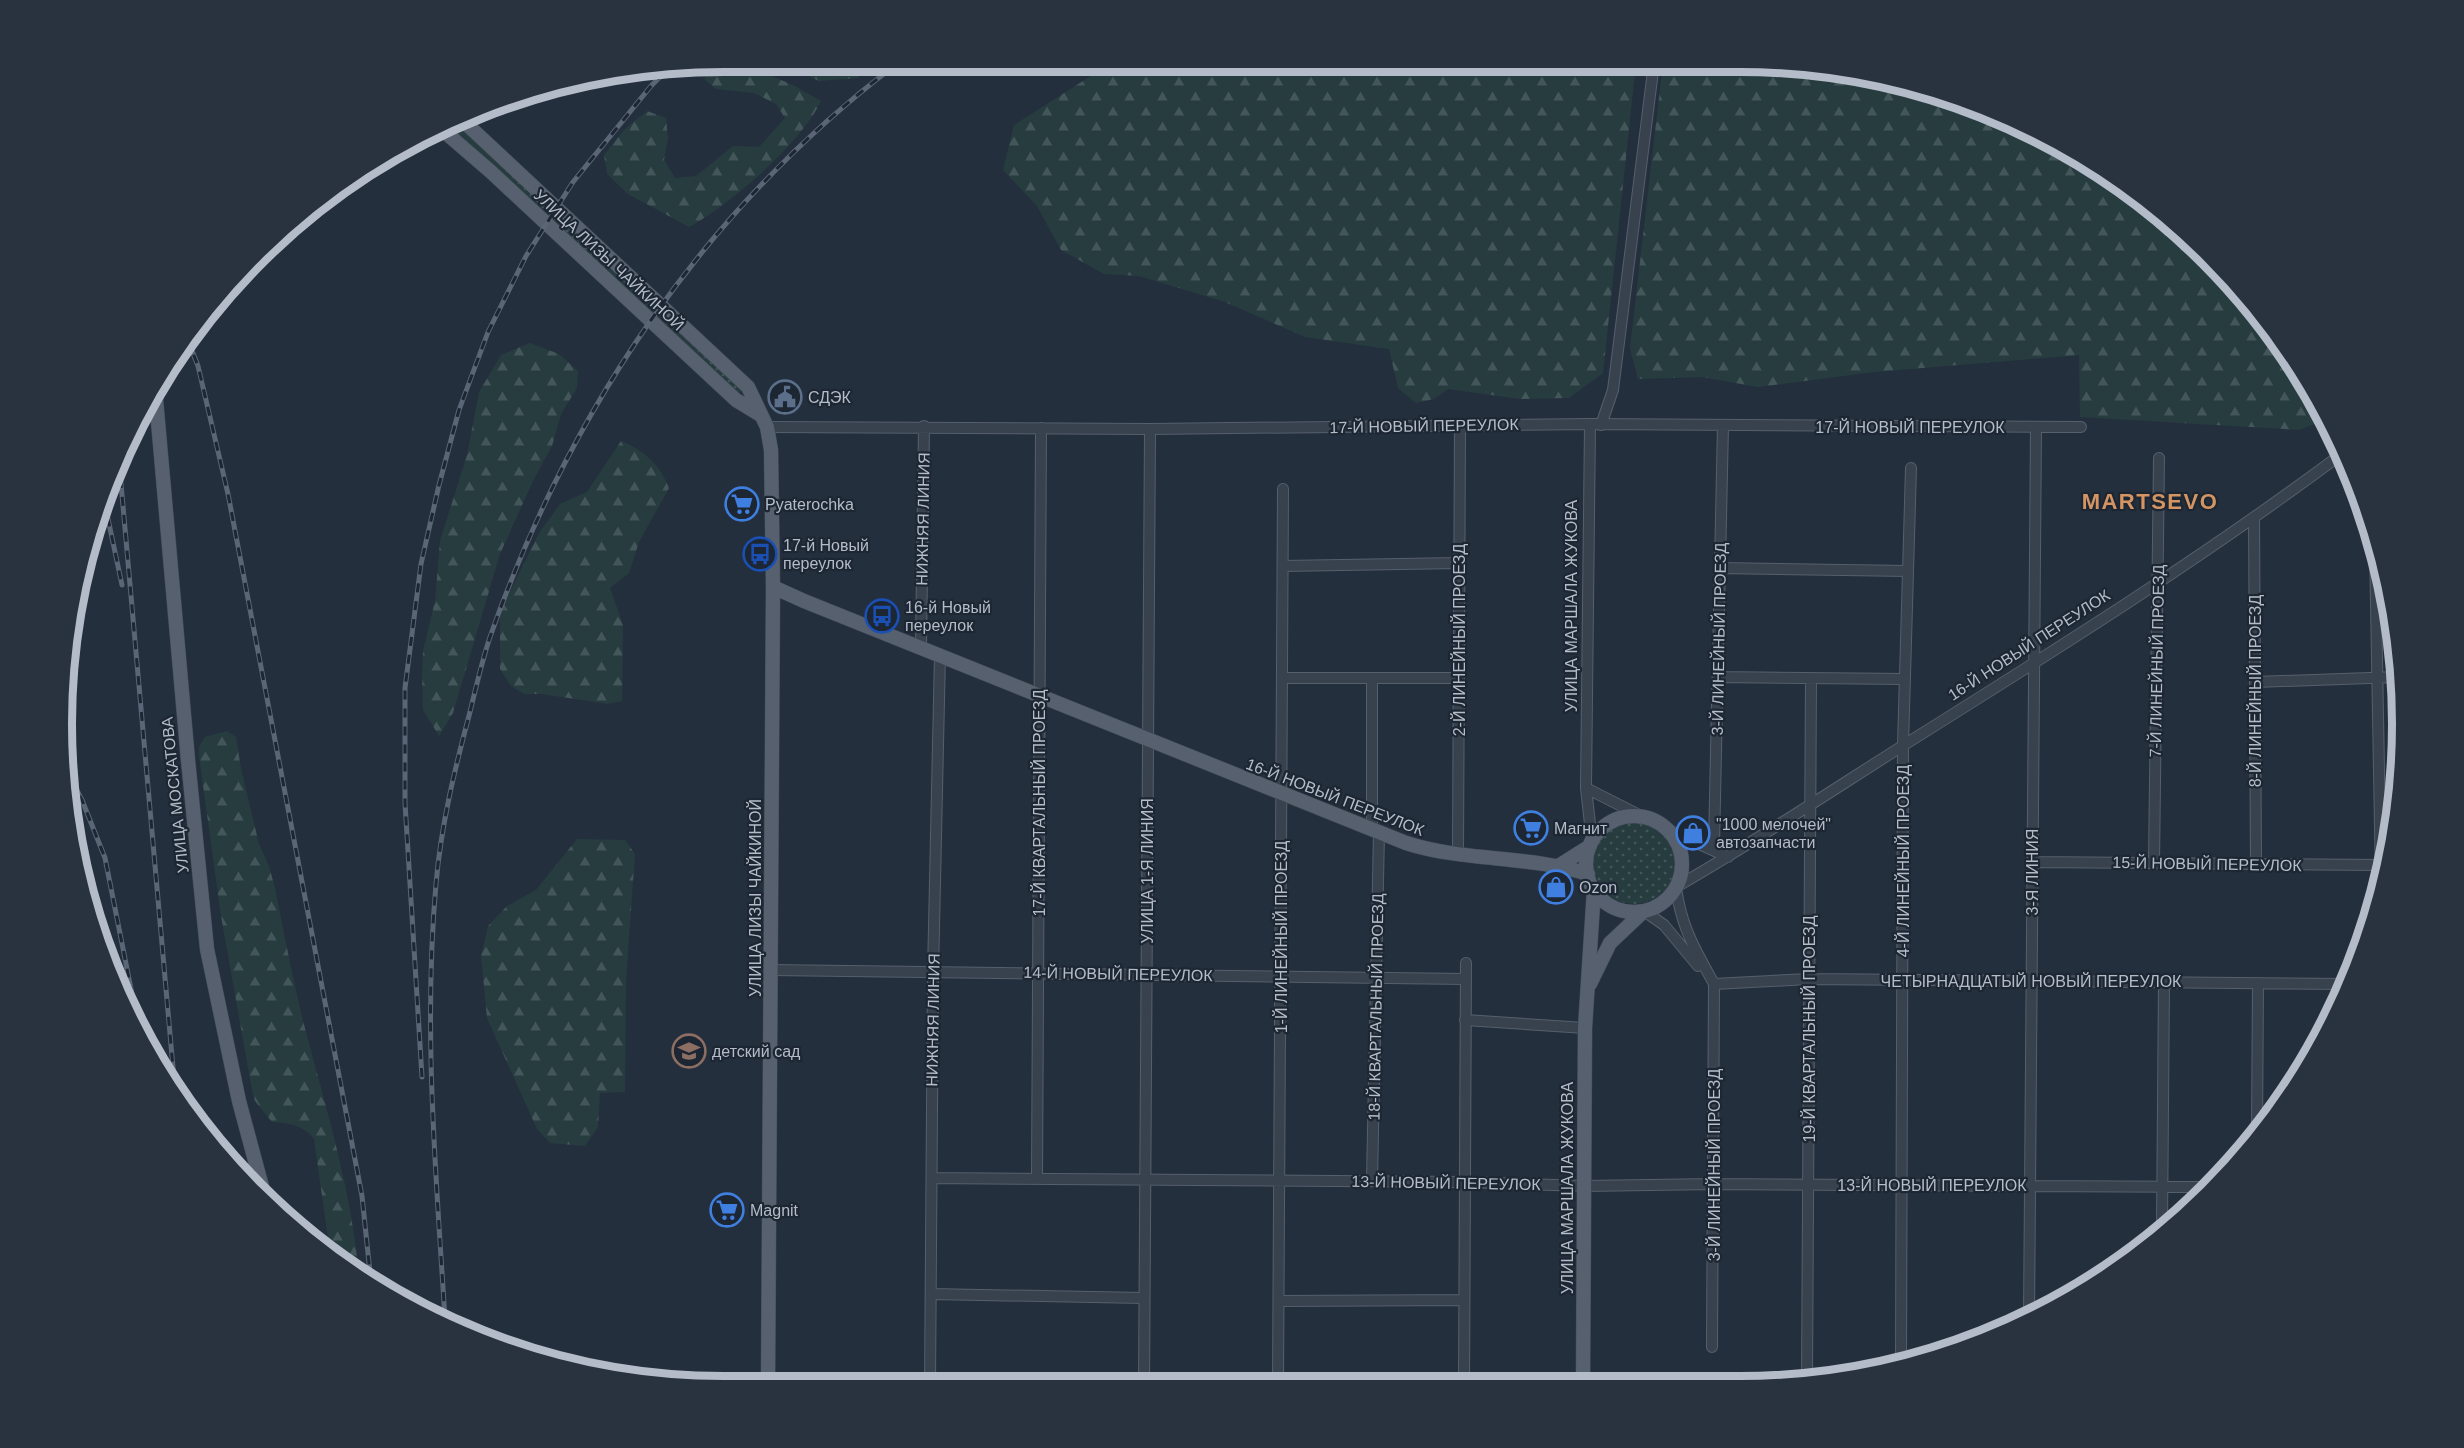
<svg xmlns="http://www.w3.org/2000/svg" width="2464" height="1448" viewBox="0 0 2464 1448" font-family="Arial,sans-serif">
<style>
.grass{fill:url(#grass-dots)}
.forest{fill:url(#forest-firs)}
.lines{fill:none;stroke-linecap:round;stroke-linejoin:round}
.minor-casing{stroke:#565f6c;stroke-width:12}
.major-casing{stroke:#414a57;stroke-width:15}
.minor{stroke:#38414e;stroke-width:10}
.major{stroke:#56606e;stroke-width:14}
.rail-casing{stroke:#5a6575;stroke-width:5}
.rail{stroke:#1d2633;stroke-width:3;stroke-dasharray:9;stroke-linecap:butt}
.labels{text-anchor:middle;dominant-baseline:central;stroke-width:4.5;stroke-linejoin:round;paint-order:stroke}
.street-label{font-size:16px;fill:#b4bcc9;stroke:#1d2633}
.poi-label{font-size:16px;fill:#b4bcc9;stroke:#1d2633;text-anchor:start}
.district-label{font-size:22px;font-weight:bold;letter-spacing:1.5px;fill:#d59563;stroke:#1d2633}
.rim{fill:none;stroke:#b4bcc9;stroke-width:8}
</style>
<defs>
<pattern id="grass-dots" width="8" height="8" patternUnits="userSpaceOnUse" patternTransform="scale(1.5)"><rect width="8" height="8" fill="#263c3f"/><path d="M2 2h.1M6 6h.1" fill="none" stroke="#435659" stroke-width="1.8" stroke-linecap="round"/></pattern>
<pattern id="forest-firs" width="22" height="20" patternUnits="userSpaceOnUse" patternTransform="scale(1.5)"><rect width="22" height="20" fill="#263c3f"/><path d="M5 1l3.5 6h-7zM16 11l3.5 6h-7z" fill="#435659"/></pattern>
</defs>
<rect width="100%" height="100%" fill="#242f3e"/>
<path class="grass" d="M453,121L742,389L738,394L447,123Z
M1593 863a41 41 0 1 1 82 0a41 41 0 1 1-82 0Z"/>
<path class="forest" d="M1636,63L1603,373L1569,398L1520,399L1448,389L1434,399L1416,403L1398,388L1389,349L1305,337L1225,302L1139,276L1104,274L1061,250L1037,206L1003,170L1014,125L1108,65Z
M1663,63H1784L1953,97L2108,173L2208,255L2291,356L2325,420L2299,430L2080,417L2079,355L1874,372L1758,387L1702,377L1638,379L1630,348Z
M874,66L857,78L819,81L796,70L800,67Z
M713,67H750L793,85L821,101C801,143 730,205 689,227L628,194L607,174L604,155L625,129L647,111L666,118L668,139L664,160L675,178L696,176L733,146L759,147L785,118L776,104L754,93L716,89L704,79Z
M530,343L559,354L578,371L577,388L561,414L552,446L533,481L500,554L453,713L439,736L423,710L422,673L423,651L435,601L440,541L467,455L479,392L501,355Z
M621,441C644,450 660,465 669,488L639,542L629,573L610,588L623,625L622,701L608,704L542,694H524L511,686L500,669V612L539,533L560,504L587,492Z
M227,731L236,737L241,769L259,844L269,866L275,888C285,937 294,987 307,1036C328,1115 352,1194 359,1276L330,1252L314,1139C303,1125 290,1123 272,1122L255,1101L252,1090L221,916L199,756V747L205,737Z
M577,839L625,840L635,854L626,981L625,1092L600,1093L598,1127L585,1146L550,1143L537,1129L487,1018L481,956L488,926L507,906L536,890Z"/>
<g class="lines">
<defs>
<path id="minor" d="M1590,424L1586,788L1592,842
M1601,425L1613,390L1654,63
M767,427L1150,429L1590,424L2081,427
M2254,518L2256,864
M2375,546L2381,883
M1283,566L1459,563
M1720,568L1908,571
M921,647L924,426
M1718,677L1905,679
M1282,678H1459
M2255,682L2398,677
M1586,788L1643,817
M1372,829V679
M1666,829L1728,857
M1708,848L1714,845L1723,425
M1458,855L1460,426
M2033,862L2381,865
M2154,863L2159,458
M1644,911L1664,925L1698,966
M771,970L1466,979
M1714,984L1809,979L2348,984
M1465,1020L1585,1028
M2257,1133L2258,983
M932,1178L1465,1182L1584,1186L1714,1184L2212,1187
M1037,1179L1041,428
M1372,1181L1379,832
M2162,1228L2164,982
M931,1294L1144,1298
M1279,1301L1464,1300
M2029,1317L2036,428
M1712,1347L1714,984C1695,949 1681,927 1676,887C1760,839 1840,785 1923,733C2065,644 2208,554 2343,453
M1901,1362L1903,745L1911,468
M1807,1381L1811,678
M930,1385L933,972L940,655
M1144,1385L1150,429
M1278,1385L1283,489
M1464,1385L1466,963"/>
<path id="major" d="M460,118L748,387L767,427L771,450L773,587L768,1385
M439,127L490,171L736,400L759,414
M155,388L188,760L207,949L239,1101L264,1194
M773,587L804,601L1406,843C1465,862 1529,855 1588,874
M1586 864a48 48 0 1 1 96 0a48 48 0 1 1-96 0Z
M1560,865L1590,846
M1590,984L1610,943L1644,911
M1583,1385L1585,1028L1594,889"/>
</defs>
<use href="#minor" class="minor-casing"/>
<use href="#major" class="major-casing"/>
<use href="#minor" class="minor"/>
<use href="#major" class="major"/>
<defs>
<path id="rail" d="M187,338L198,366L228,494L362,1196L371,1282
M119,461L175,1090
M104,500L122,585
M63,764L82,800L105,858L136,1014
M96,926L126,987
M134,1006L149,1052
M422,1077L405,803V688L421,564L439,485L459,410L488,332L526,256L573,182L651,86L670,67
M445,1319C436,1174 423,1029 436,884C441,825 455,768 470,712C476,687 482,661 490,637C569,412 703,211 894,66"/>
</defs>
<use href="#rail" class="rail-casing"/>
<use href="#rail" class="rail"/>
</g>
<defs>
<symbol id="civic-ring" viewBox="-11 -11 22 22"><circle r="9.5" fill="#1d2633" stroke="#5c6f8a" stroke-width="1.5"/><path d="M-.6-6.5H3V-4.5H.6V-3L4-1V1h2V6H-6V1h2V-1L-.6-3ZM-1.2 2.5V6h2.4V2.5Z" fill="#5c6f8a"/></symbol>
<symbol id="supermarket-ring" viewBox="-11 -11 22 22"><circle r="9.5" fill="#1d2633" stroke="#3f7fe0" stroke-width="1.5"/><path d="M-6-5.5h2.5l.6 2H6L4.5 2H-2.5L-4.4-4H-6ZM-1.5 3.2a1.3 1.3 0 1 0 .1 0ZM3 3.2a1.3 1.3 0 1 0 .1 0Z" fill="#3f7fe0"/></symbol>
<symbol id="bus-ring" viewBox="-11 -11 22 22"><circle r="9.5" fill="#1d2633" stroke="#1a4fb4" stroke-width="1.5"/><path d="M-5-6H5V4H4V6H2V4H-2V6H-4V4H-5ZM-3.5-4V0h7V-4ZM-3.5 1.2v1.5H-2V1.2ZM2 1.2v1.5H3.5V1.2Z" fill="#1a4fb4"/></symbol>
<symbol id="shop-ring" viewBox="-11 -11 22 22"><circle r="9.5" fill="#1d2633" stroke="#3f7fe0" stroke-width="1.5"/><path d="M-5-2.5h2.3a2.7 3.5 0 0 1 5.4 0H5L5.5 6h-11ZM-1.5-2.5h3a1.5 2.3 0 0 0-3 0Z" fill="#3f7fe0"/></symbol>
<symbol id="school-ring" viewBox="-11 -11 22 22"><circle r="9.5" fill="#1d2633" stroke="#8d6e63" stroke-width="1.5"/><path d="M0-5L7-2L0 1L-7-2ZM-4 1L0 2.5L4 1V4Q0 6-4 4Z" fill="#8d6e63"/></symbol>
</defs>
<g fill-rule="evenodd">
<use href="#civic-ring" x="766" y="378" width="38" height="38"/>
<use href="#supermarket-ring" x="723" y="485" width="38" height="38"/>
<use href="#bus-ring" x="741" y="535" width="38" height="38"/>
<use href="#bus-ring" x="863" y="597" width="38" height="38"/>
<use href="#supermarket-ring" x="1512" y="809" width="38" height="38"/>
<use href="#shop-ring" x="1674" y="814" width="38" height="38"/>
<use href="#shop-ring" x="1537" y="868" width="38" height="38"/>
<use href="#school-ring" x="670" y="1032" width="38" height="38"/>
<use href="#supermarket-ring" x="708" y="1191" width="38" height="38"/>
</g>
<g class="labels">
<g class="street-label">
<text transform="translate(609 260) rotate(43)">УЛИЦА ЛИЗЫ ЧАЙКИНОЙ</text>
<text transform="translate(1424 426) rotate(-1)">17-Й НОВЫЙ ПЕРЕУЛОК</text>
<text x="1910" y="427">17-Й НОВЫЙ ПЕРЕУЛОК</text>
<text transform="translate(923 519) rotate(-89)">НИЖНЯЯ ЛИНИЯ</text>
<text transform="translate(1571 606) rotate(-90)">УЛИЦА МАРШАЛА ЖУКОВА</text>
<text transform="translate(1719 639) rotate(-89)">3-Й ЛИНЕЙНЫЙ ПРОЕЗД</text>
<text transform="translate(1459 640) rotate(-90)">2-Й ЛИНЕЙНЫЙ ПРОЕЗД</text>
<text transform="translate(2029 645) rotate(-33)">16-Й НОВЫЙ ПЕРЕУЛОК</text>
<text transform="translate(2157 661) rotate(-89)">7-Й ЛИНЕЙНЫЙ ПРОЕЗД</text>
<text transform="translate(2255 691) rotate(-90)">8-Й ЛИНЕЙНЫЙ ПРОЕЗД</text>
<text transform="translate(175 795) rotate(-96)">УЛИЦА МОСКАТОВА</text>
<text transform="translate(1335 797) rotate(21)">16-Й НОВЫЙ ПЕРЕУЛОК</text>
<text transform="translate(1039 803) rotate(-90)">17-Й КВАРТАЛЬНЫЙ ПРОЕЗД</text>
<text transform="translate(1903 861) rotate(-90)">4-Й ЛИНЕЙНЫЙ ПРОЕЗД</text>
<text transform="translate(2207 864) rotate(1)">15-Й НОВЫЙ ПЕРЕУЛОК</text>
<text transform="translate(1147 871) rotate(-90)">УЛИЦА 1-Я ЛИНИЯ</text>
<text transform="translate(2032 872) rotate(-90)">3-Я ЛИНИЯ</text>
<text transform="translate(755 898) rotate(-90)">УЛИЦА ЛИЗЫ ЧАЙКИНОЙ</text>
<text transform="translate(1281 937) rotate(-90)">1-Й ЛИНЕЙНЫЙ ПРОЕЗД</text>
<text transform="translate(1118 974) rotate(1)">14-Й НОВЫЙ ПЕРЕУЛОК</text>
<text x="2031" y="981">ЧЕТЫРНАДЦАТЫЙ НОВЫЙ ПЕРЕУЛОК</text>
<text transform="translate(1376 1007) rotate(-89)">18-Й КВАРТАЛЬНЫЙ ПРОЕЗД</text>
<text transform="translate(933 1020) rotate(-89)">НИЖНЯЯ ЛИНИЯ</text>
<text transform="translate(1809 1029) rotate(-90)">19-Й КВАРТАЛЬНЫЙ ПРОЕЗД</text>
<text transform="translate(1714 1165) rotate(-90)">3-Й ЛИНЕЙНЫЙ ПРОЕЗД</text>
<text transform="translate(1446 1183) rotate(1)">13-Й НОВЫЙ ПЕРЕУЛОК</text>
<text x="1932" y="1185">13-Й НОВЫЙ ПЕРЕУЛОК</text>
<text transform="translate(1567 1188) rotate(-90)">УЛИЦА МАРШАЛА ЖУКОВА</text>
</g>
<g class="poi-label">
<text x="808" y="397">СДЭК</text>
<text x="765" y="504">Pyaterochka</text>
<text x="783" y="545">17-й Новый<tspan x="783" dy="18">переулок</tspan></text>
<text x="905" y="607">16-й Новый<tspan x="905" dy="18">переулок</tspan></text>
<text x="1716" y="824">"1000 мелочей"<tspan x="1716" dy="18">автозапчасти</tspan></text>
<text x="1554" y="828">Магнит</text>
<text x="1579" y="887">Ozon</text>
<text x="712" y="1051">детский сад</text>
<text x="750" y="1210">Magnit</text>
</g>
<g class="district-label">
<text x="2150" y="501">MARTSEVO</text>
</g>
</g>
<path d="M0 0H2464V1448H0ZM724 72H1740A652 652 0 0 1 2392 724V724A652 652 0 0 1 1740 1376H724A652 652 0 0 1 72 724V724A652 652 0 0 1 724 72Z" fill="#29323f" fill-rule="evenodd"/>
<path class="rim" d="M724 72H1740A652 652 0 0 1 2392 724V724A652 652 0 0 1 1740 1376H724A652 652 0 0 1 72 724V724A652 652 0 0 1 724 72Z"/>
</svg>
